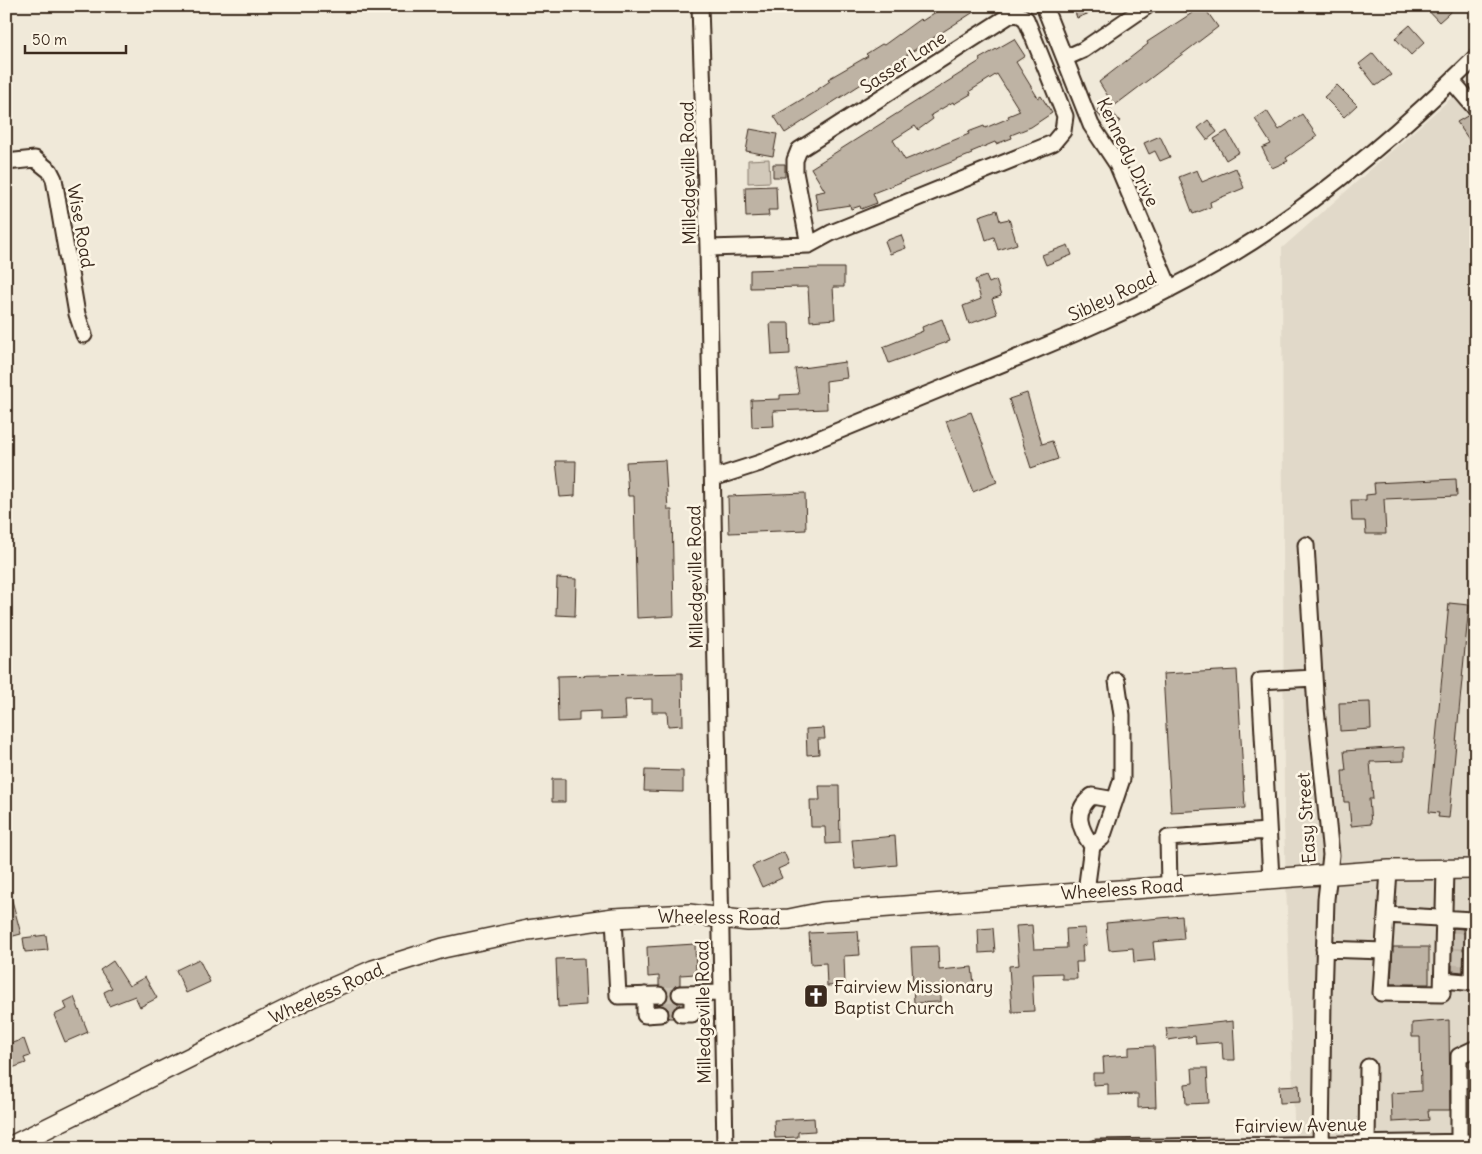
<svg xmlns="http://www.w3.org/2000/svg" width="1482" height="1154" viewBox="0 0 1482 1154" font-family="Delius,sans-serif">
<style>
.built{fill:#e1d9c9}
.green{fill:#d2c9ba;stroke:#867a6c}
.building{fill:#beb3a4;stroke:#3b2a1e;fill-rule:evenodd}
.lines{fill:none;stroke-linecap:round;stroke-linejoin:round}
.minor-tunnel{stroke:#ccc3b4;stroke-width:15;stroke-dasharray:15 8;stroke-linecap:butt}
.minor-casing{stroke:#3b2a1e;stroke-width:19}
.major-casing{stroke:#3b2a1e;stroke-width:22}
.minor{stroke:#fcf5e5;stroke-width:15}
.major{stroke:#fcf5e5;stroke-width:19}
.labels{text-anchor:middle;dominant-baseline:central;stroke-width:5;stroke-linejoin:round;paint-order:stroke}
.street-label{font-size:18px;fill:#3b2a1e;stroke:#fcf5e5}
.poi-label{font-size:18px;fill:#3b2a1e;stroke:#fcf5e5;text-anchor:start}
</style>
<rect width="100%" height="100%" fill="#f0e9d9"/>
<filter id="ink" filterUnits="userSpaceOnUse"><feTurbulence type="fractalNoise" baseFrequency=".02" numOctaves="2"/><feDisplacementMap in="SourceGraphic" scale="10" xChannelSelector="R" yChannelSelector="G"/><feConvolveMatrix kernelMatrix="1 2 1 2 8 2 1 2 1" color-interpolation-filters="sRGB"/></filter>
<g filter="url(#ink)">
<path class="built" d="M1476,76V1148H1295L1284,823L1282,248Z"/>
<path class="green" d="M769,159L770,182L748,183V160Z"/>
<path class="building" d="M945,6H983L785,133L774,116L811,94L830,81L828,79L868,56L866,54L882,44L884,45L920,19L922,21Z
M1073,6H1105V7L1077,18Z
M1203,6L1218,27L1114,106L1099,82L1148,44L1147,42Z
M1424,6H1457L1439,22Z
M1410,25L1425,42L1411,55L1395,38Z
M1014,39L1025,56L1016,62L1038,98L1041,96L1052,113L1031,127L1011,135L1012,138L996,144L995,142L971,152L972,154L873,193L877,203L861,209L860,206L851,209L850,205L818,210L815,193L825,191L811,168L980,61L979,59ZM997,74L1020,111L1008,116L1009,118L985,128L984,126L968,132L969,134L905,160L893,140L915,126L918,130L933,119L931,115L953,102L954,104L971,94L970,91Z
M1373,53L1391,75L1376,86L1359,64Z
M1337,85L1357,105L1344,117L1324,97Z
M1105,104L1120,121L1112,129L1096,112Z
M1267,111L1279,130L1302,114L1317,136L1286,158L1288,161L1272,168L1262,148L1271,144L1255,119Z
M1469,115L1476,118V150L1457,122Z
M1208,120L1217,132L1207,140L1198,128Z
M750,129L777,134L773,156L746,151Z
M1227,131L1239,152L1226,160L1214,139Z
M1160,136L1170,157L1160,161L1155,151L1149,154L1144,143Z
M773,164H785V177H773Z
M1236,168L1244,188L1210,202L1211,207L1193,214L1179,177L1197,170L1202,182Z
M776,186L777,210H768L769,216L746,217L745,187Z
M997,210L1000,221L1009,219L1017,244L998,250L994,237L986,240L979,216Z
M901,235L906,248L890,254L885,241Z
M1068,245L1072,255L1046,265L1042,255Z
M818,268H844V287H833L835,319L810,321L808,287L750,288V270Z
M986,276L989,283L996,280L1001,296L992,299L997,314L969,324L963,306L981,299L975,280Z
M942,319L950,341L889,363L883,347L923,331L922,327Z
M770,323H789L790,354L772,355Z
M845,362L847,378L826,381L827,409L773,411L774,426L752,427L751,400L780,399V395L799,394L795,369Z
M1027,393L1042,444L1052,441L1058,459L1031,468L1009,399Z
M971,412L997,482L973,492L946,421Z
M665,460L668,510H672L674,616L637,618L634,496H628L626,462Z
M556,461H576L575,496L560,497Z
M1456,479L1457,496L1384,499L1386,534H1366L1365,521H1352L1351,500H1366V495L1375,494L1374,483Z
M805,493L806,530L729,533L728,496Z
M557,578L576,579L575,616L556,615Z
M1449,603L1469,605L1449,818L1438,817L1439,813L1429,812Z
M1237,670L1245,808L1171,812L1163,674Z
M682,673L683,725L668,726L667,712H652V699L625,700L626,719L600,720V711L579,712V721L558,722L557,676Z
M1370,702L1371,729L1340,731L1339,703Z
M824,728L825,739H818L819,754L807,755L806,729Z
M1404,747V761L1370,762L1373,799H1369L1371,824L1351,826L1349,802H1344L1342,771H1346L1344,751Z
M645,770L683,771V792L644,791Z
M552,779H565V802H552Z
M819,786H839L840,843L826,844L825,827H811L810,800H820Z
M895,836L897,865L855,869L852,840Z
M784,852L789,864L778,869L782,878L762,887L752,866Z
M6,893H10L21,934L6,938Z
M1182,916L1184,939L1153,942L1155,960L1134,962L1133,948L1109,950L1106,923Z
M1032,925L1034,949L1067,948L1066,929L1085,928L1086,945L1082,946L1083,962H1076L1077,979H1062V973L1032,974L1034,1011L1012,1012L1009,966L1019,965L1016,926Z
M993,928L995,952L979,953L978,929Z
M1453,928L1463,929V972L1452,971Z
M858,931L860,955L844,956L845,985L827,986L826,963L811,964L809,933Z
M46,935L48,950L25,952L23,938Z
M695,944L696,974L680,975V985L675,986L671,994L672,999L680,1005L673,1010V1018H668V1009L659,1005L667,999V991L659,986V976L648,977L647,947Z
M938,946L939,970L972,967L974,984L940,987V1002L914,1003L911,947Z
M1393,947H1429V984H1391Z
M584,958L586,1005L558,1007L556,959Z
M199,959L210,982L186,993L176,970Z
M113,961L129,986L145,977L157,998L140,1007L135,996L109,1006L104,992L112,988L100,970Z
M74,997L88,1032L65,1042L54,1015L67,1009L64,1002Z
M1449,1020L1450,1110H1428L1429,1120L1392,1122L1391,1093L1421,1091L1420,1037H1412V1023Z
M1233,1021L1235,1060H1223L1222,1042L1196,1044L1195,1036L1168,1040L1166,1028Z
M24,1039L30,1056L24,1058L26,1063L9,1069L6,1061V1045Z
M1154,1046L1156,1107L1138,1108V1094L1108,1095V1084L1093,1085V1073H1104L1103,1057L1129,1055V1047Z
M1192,1068H1207L1209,1103L1186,1104L1185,1084L1193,1083Z
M1299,1085L1300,1102L1280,1103L1279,1086Z
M814,1118L815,1131L798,1132V1137L775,1138L774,1120Z"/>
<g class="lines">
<path class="minor-tunnel" d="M1450,940L1465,941
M1451,957L1465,958
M659,995L680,994"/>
<defs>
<path id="minor" d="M700,6L708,248L725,1148
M1044,6L1091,125L1117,164L1170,289
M1065,58L1083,50L1147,6
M1452,81L1476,109
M6,162L35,159L50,171L54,179L77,314L84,335
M708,248L809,245L831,233L1053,143L1063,131L1065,116L1026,19L1018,14L1010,15L799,150L795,160V172L809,245
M713,478L760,463C831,434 901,405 972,376C1061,340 1147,305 1229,256C1319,202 1401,131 1476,57
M1306,545L1316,709L1331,855L1326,899L1323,999L1321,1148
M1115,800L1122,779V715L1117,681
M1389,870L1381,993L1442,994L1445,869
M1271,878L1260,681L1314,678
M1169,885L1168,838L1268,831
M1086,891L1092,846L1102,838L1115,800L1092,796C1072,812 1080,829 1092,846
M1386,915L1473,920L1472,983
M614,918L618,996L659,995
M1324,949L1384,951
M1443,980L1476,983
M680,994L721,993
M645,995V1015L660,1014
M681,1014H692V994
M1459,1142V1056L1476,1048
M1367,1143L1368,1067
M1096,1148L1476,1142"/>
<path id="major" d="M7,1148L318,994L373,970L443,948L528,930L614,918L689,914L748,921L789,919L823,912L1389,870L1476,869"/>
</defs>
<use href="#minor" class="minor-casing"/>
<use href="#major" class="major-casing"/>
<use href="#minor" class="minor"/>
<use href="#major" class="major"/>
</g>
</g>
<defs>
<symbol id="church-square" viewBox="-11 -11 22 22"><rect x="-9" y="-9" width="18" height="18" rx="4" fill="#3b2a1e" stroke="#fcf5e5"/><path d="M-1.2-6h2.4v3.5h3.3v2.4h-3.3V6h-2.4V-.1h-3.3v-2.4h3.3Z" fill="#fff"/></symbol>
</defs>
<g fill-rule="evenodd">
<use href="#church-square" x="802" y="982" width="28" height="28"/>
</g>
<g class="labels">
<g class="street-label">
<text transform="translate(903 62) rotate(-33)">Sasser Lane</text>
<text transform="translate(1128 152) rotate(64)">Kennedy Drive</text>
<text transform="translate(688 173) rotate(-91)">Milledgeville Road</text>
<text transform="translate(81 226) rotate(80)">Wise Road</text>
<text transform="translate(1112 296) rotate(-25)">Sibley Road</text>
<text transform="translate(695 577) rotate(-91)">Milledgeville Road</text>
<text transform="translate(1306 818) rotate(-94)">Easy Street</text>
<text transform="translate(1122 889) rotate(-4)">Wheeless Road</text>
<text transform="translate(719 917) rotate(1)">Wheeless Road</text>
<text transform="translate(326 993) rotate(-24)">Wheeless Road</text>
<text transform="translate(703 1012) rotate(-91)">Milledgeville Road</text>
<text transform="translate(1301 1125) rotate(-1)">Fairview Avenue</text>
</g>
<g class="poi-label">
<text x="834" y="986">Fairview Missionary<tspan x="834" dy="21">Baptist Church</tspan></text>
</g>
</g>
<rect width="1482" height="1154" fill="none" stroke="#fcf5e5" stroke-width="25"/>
<rect x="12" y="12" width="1457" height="1129" fill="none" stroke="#3b2a1e" stroke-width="2" filter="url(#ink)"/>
<path d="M25 45v8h101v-8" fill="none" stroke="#3b2a1e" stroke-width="2.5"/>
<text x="32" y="45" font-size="15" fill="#3b2a1e" stroke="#fcf5e5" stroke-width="4" paint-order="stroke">50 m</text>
</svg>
